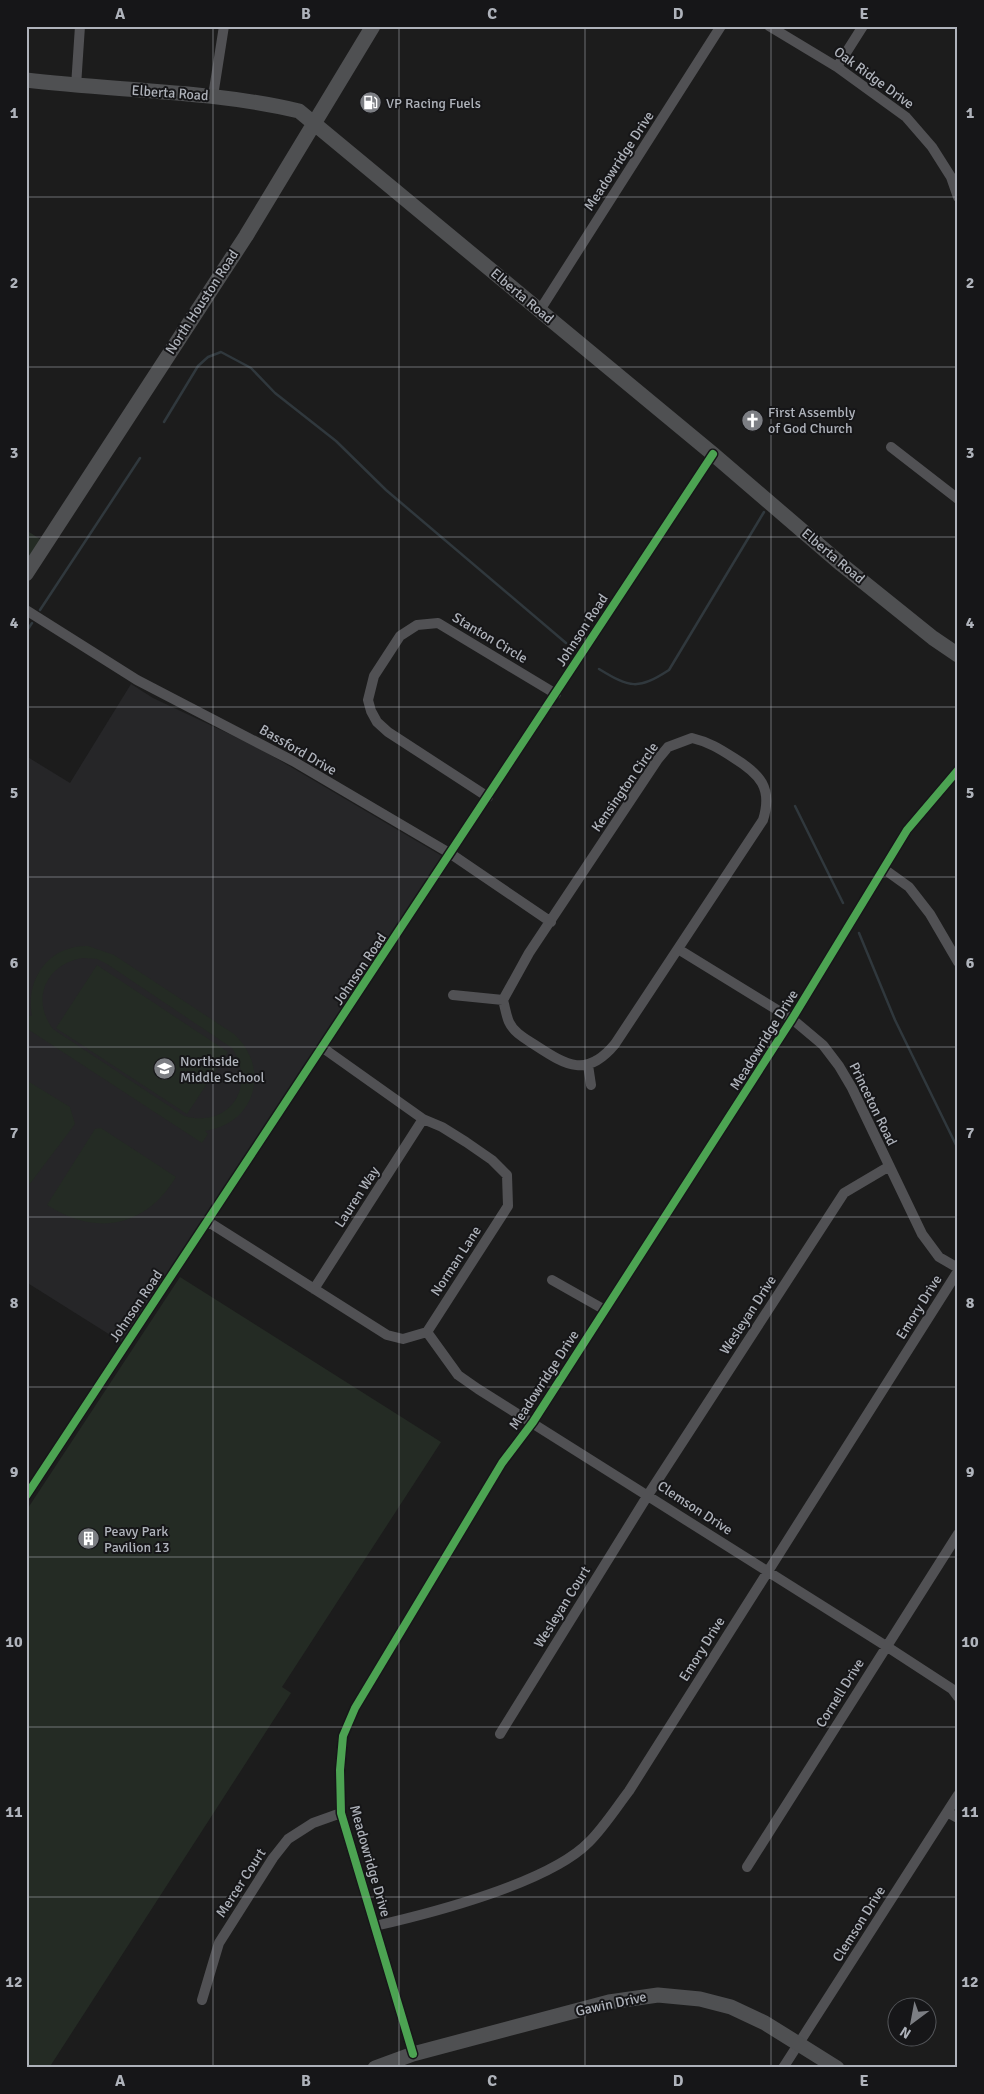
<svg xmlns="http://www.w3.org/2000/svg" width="984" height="2094" viewBox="0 0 984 2094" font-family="Signika,sans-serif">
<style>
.built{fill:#262628}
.green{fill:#242b24;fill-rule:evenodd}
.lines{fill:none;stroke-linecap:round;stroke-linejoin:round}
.stream{stroke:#30383d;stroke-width:2.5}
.street{stroke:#515154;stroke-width:10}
.secondary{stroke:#4f5052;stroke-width:15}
.cycleway-casing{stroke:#161618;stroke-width:11}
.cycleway{stroke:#4ca352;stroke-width:8}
.grid{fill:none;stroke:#afb3bb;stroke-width:1;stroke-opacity:0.55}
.labels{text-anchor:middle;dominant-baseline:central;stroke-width:4;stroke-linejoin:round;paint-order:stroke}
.street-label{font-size:14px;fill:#afb3bb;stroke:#161618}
.poi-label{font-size:14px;fill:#afb3bb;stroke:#161618;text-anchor:start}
.neatline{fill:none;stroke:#afb3bb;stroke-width:2}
.grid-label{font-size:16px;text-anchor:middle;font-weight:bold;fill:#afb3bb}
</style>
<rect width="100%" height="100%" fill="#1c1c1c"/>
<path class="built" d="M131,684L153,698L257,747L442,856L123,1343L26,1282V756L70,783Z"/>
<path class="green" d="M26,530L46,543L26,574Z
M88,946L114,955L234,1034C271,1068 256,1124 205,1131L208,1134L202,1143L26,1028V1015L32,1016C25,980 48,945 88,946ZM83,958L97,959L107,964L232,1048C257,1086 230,1129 184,1116L53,1029C30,999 47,963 83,958Z
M97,965L228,1052L187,1114L56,1028Z
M26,1080L70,1107L75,1124L26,1189Z
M101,1128L176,1177C146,1227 96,1237 47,1205L95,1129Z
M180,1277L441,1442L282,1687L291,1693L49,2068H33L26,2063V1511Z"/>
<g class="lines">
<path class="stream" d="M164,422L198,366L208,357L221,352L251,368L275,393L336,441L386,490L566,643
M40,610L140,458
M26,632L32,623
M599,669C630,688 638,690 669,670L764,512
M795,806L843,903
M859,933L895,1020L958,1149"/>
<path class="street" d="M769,26L837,67L906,117L932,147L951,177L958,197
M837,67L863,26
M76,86L80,26
M213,96L224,26
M540,310L721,26
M891,447L958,499
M26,610L137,680L293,761L451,854L551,922
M692,738C709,742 720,749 734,758C760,774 773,788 763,820L615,1044C587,1078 567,1066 535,1045C526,1039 514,1033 509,1022C506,1015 505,1007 503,1000L529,953L658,759L668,747Z
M488,797L388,732L377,722L371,711L368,700L374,676L400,636L417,625L438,623L556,694
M884,869L909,887L930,914L958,962
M678,949L792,1019L823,1045L839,1066L852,1088L922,1234L939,1257L958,1268
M453,995L503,1000
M588,1065L591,1085
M207,1221L387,1335L403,1339L427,1332L508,1206L507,1175L492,1160L466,1142L442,1127L423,1119L323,1048
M552,1280L605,1310
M314,1289L423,1119
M427,1332L458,1375L478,1389L886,1646L952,1689L958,1697
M26,1496L713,454
M500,1734L648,1495L844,1193L888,1167
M947,1812L958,1818
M747,1867L958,1534
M375,1926C432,1913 549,1883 589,1842C604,1827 616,1808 629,1791L958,1271
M202,2000L219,1943L273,1858L288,1839L313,1823L341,1813
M413,2054L341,1813L340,1770L343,1736L355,1708L502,1463L533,1422L792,1019L907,830L958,770
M783,2068L958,1795"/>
<path class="secondary" d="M26,80C117,91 210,90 299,111L713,454L841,564L933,638L958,655
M26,574L246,236L373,26
M375,2068L413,2054L609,2002L658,1995L700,1999L731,2007L765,2023L837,2068"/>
<defs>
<path id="cycleway" d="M26,1496L713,454
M413,2054L341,1813L340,1770L343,1736L355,1708L502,1463L533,1422L792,1019L907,830L958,770"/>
</defs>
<use href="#cycleway" class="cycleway-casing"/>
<use href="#cycleway" class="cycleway"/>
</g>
<path class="grid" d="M213,26V2068M399,26V2068M585,26V2068M771,26V2068M26,197H958M26,367H958M26,537H958M26,707H958M26,877H958M26,1047H958M26,1217H958M26,1387H958M26,1557H958M26,1727H958M26,1897H958"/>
<defs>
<symbol id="fuel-disc" viewBox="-11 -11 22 22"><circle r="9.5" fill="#7c7e83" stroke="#161618"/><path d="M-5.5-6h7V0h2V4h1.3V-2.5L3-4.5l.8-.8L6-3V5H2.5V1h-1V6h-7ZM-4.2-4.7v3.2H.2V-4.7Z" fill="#fff"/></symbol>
<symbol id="church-disc" viewBox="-11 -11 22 22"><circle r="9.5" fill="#7c7e83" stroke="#161618"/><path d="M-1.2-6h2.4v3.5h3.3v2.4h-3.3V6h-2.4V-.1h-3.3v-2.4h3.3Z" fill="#fff"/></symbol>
<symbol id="school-disc" viewBox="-11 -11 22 22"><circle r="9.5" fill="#7c7e83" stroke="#161618"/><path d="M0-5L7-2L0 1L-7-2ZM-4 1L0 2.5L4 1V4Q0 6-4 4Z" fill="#fff"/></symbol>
<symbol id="building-disc" viewBox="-11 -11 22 22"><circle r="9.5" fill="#7c7e83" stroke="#161618"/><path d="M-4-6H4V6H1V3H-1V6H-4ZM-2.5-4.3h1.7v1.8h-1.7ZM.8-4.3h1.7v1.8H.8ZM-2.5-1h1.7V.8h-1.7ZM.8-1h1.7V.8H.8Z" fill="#fff"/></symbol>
</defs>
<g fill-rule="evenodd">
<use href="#fuel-disc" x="358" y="90" width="25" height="25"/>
<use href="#church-disc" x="740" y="408" width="25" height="25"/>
<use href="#school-disc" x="152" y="1056" width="25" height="25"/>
<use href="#building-disc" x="76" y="1526" width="25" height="25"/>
</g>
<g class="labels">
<g class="street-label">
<text transform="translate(874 78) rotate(36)">Oak Ridge Drive</text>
<text transform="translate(170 93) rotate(4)">Elberta Road</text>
<text transform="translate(619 161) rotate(-57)">Meadowridge Drive</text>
<text transform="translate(522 296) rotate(40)">Elberta Road</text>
<text transform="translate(202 302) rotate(-57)">North Houston Road</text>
<text transform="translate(833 556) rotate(40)">Elberta Road</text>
<text transform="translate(582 630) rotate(-57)">Johnson Road</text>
<text transform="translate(490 638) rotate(31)">Stanton Circle</text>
<text transform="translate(298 750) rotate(30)">Bassford Drive</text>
<text transform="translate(625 787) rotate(-55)">Kensington Circle</text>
<text transform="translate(360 969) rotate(-56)">Johnson Road</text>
<text transform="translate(764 1040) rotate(-58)">Meadowridge Drive</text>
<text transform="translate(873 1104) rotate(64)">Princeton Road</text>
<text transform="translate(357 1197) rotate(-57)">Lauren Way</text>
<text transform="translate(456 1261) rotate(-57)">Norman Lane</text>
<text transform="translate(136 1306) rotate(-56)">Johnson Road</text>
<text transform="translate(919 1307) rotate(-58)">Emory Drive</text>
<text transform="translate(748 1315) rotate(-57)">Wesleyan Drive</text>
<text transform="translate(544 1380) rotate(-57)">Meadowridge Drive</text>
<text transform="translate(695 1508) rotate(33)">Clemson Drive</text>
<text transform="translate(562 1607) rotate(-58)">Wesleyan Court</text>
<text transform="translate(702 1649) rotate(-58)">Emory Drive</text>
<text transform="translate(840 1693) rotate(-58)">Cornell Drive</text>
<text transform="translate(370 1861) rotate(74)">Meadowridge Drive</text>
<text transform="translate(241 1883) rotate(-57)">Mercer Court</text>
<text transform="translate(859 1924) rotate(-58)">Clemson Drive</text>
<text transform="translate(611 2004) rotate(-12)">Gawin Drive</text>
</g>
<g class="poi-label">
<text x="386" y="103">VP Racing Fuels</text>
<text x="768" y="412">First Assembly<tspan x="768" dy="16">of God Church</tspan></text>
<text x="180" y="1061">Northside<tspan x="180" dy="16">Middle School</tspan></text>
<text x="104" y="1531">Peavy Park<tspan x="104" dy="16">Pavilion 13</tspan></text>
</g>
</g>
<rect width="984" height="2094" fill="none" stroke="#161618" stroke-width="55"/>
<g transform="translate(912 2022) rotate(212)"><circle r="24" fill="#161618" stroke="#535559"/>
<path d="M0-4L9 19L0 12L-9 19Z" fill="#7c7e83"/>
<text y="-8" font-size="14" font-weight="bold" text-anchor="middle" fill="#afb3bb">N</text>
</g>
<rect x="28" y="28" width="928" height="2038" class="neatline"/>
<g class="grid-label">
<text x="120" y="19">A</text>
<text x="306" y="19">B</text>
<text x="492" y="19">C</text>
<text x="678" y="19">D</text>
<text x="864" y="19">E</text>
<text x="14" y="118">1</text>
<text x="970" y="118">1</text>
<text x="14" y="288">2</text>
<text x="970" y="288">2</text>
<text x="14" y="458">3</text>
<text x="970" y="458">3</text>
<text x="14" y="628">4</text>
<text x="970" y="628">4</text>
<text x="14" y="798">5</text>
<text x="970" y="798">5</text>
<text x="14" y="968">6</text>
<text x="970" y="968">6</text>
<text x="14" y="1138">7</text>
<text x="970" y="1138">7</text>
<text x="14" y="1308">8</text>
<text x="970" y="1308">8</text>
<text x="14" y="1477">9</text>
<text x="970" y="1477">9</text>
<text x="14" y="1647">10</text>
<text x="970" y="1647">10</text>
<text x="14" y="1817">11</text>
<text x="970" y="1817">11</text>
<text x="14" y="1987">12</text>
<text x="970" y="1987">12</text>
<text x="120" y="2086">A</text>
<text x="306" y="2086">B</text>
<text x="492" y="2086">C</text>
<text x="678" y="2086">D</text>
<text x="864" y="2086">E</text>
</g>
</svg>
